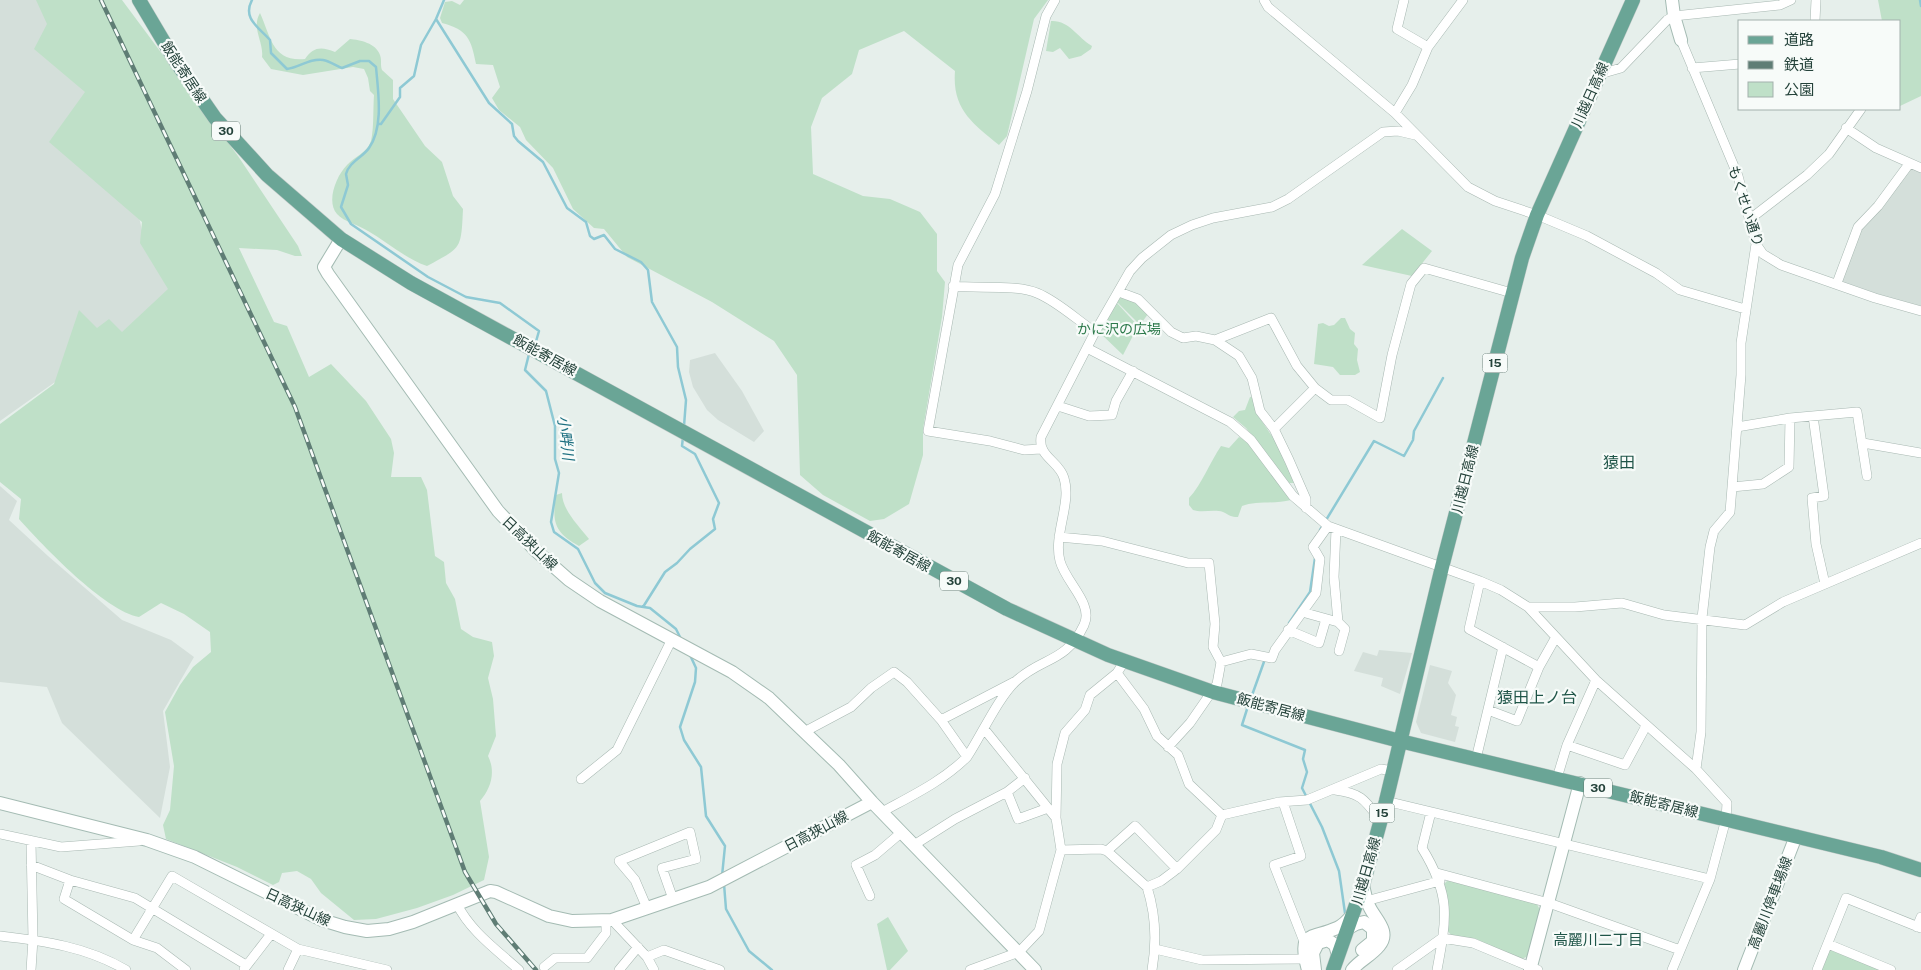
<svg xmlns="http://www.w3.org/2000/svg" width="1921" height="970" viewBox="0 0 1921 970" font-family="'Public Sans','Noto Sans JP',sans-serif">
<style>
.built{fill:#d4dfda}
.green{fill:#bfe0c8}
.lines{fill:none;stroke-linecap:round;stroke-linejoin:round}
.stream{stroke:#8ec9d4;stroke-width:2.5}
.street-casing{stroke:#a8b8b2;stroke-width:10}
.secondary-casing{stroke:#a4bbb3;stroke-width:14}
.primary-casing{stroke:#c2cac8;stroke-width:15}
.street{stroke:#fff;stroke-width:9}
.secondary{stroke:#fff;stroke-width:12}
.primary{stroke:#6aa596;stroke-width:14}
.rail-casing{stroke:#5f7d75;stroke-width:4.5}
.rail{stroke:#f7fbf9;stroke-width:2.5;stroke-dasharray:8;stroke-linecap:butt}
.labels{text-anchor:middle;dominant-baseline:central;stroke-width:4.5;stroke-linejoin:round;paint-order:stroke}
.shield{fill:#f7fbf9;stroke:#637a73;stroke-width:1}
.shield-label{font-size:12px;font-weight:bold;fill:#24423a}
.street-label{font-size:14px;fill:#24423a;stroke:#f7fbf9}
.park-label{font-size:14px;fill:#2d7a4b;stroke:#f7fbf9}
.water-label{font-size:15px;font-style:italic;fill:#1c6f80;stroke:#f7fbf9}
.neighbourhood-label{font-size:15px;fill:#1f5548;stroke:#f7fbf9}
.quarter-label{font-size:16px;fill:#1f5548;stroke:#f7fbf9}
</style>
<rect width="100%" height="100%" fill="#e6efeb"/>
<path class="built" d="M0,0H41L94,89L139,217L145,244L173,292L127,331L0,421Z
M1909,167L1921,172V306L1881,295L1839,280L1860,228Z
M715,353L742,391L764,431L754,442L718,420L707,410L693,387L689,372L690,360Z
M0,486L17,501L9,520L48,556L122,620L171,640L194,657L163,711L170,767L160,818L62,723L47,687L0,682Z
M1379,650L1412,653L1400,694L1381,686L1383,678L1354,671L1363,652L1377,656Z
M1430,665L1452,671L1448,683L1456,695L1451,715L1457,717L1455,726L1459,727L1455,742L1421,733L1416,722Z"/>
<path class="green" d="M36,0H122L238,156L298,246L302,256H295L277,250L239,248L274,322L287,326L309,377L331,364L366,401L391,439L394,453L391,477H421L427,490L435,556L444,562L446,583L455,599L461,629L473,637L492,642L494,656L488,678L493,699L496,736L488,756C496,772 491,788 480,801L489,857L484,880L453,895L417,908L376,919L354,920L321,893L311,879L297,871L282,873L279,882L273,885L237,867L166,839L163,825L170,810L174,766L165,712L180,685L193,667L211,652L210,632L184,614L161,603L139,617C105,611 43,546 19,519L21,499L0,482V424L54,384L79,310L97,328L109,319L122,332L168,289L140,243L142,222L49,142L85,92L34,49L47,24Z
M464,0H1048L1034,19L1007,136L999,145C972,123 952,109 955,71L904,31L859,50L852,74L822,98L811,127L813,174L863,196L890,199L920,212L937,234V271L945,282L942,317L923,429V455L909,504L884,519L870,521L823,495L800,475L797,375L774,341L712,302L627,257L604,229L594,228L573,209L553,168L526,140L520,127L499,110L492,98L500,87L493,65L476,64C471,39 468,30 442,23L440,18L445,2L452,1L460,5Z
M1878,0H1921V96L1900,106V21H1882Z
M260,13C271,37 272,62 305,59C313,47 321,46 335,52L350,39C360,40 376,43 380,55C382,60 380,65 382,70L393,80V99L425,146L442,162L453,196L463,209C461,250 462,247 427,266C406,259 387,242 368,231C359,225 344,222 337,214C326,202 336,176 347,165C354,157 367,153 371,141C374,129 373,108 374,95L370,91L368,78L364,69L353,67L303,75L271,69L262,57C264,42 251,28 260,13Z
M1051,21C1069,20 1077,37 1092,46L1091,49L1081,56L1069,59L1060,48L1053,52L1046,51Z
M1402,229L1432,251L1412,276L1362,265Z
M1121,297L1135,301L1148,314L1140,325L1117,302Z
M1117,303L1138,326L1123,355L1099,332Z
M1341,318H1345L1350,329L1355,333L1354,344L1358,349L1357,360L1360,372L1355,375H1340L1333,367L1314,364L1318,324L1323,323L1329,326L1334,325Z
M1250,397L1255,398V411L1278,445L1294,483H1289L1246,428L1233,417L1239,411L1245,410Z
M1239,437C1253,442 1286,486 1291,500C1275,504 1255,501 1242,506L1238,517C1231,517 1229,515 1223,512C1214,509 1202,513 1193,510L1189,505V498C1202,484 1210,462 1221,446L1229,448Z
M562,493C562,510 579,526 589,539L579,546C554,532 552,522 556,495Z
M1449,879L1537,904L1540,910L1528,956L1520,960L1476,939L1451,935L1447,930L1448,900L1444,884Z
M888,917L908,951L890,970H887L877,924Z
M1833,950L1881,970H1822L1829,951Z"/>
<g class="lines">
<path class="stream" d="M252,0C242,19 259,27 270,40L271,53L287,69C300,67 310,58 323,60C330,61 336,66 342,68L360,61H369L376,67C378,91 384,127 369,148C363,157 349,162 346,174L348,185L341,207L351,224L428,277L466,297L500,303L539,331L535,345
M444,0L436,19L489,103L512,124L514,136L518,141L543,162L567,208L586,222L590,236L594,239L604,235L615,249L641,262L648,270L652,302L677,347L678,367L686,400L684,426
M1920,0L1921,6
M378,124H381L400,97V88L414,76L421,45L436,19
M529,354L525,370L546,391L555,426V459L559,473L551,522L554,532L578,549L595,583L605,593L637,606L650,608L676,629L681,639
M1320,530L1374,441L1404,456L1413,440L1414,431L1443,378
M643,607L665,572L677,563L690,549L715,529L713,519L719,503L695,454L682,446L683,437
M1289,623L1310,592L1315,558
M690,655L696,668L695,682L680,727L684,740L701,767L706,816L725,846L722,876
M1251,698L1265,659
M1248,706L1242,725L1305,750L1303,759L1307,772L1302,788L1322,827L1339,871L1345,913
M724,884L726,909L749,951L772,970"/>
<defs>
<path id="street" d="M1264,0L1268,7L1395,113L1468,187L1495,201L1537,215L1587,236L1656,273L1680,290L1745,309
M1815,21L1816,0
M1681,40L1738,176L1756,244L1763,254L1781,265L1875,298L1921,311
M1428,47L1463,0
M1692,68L1740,64
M1600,74L1621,68L1667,20L1674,16L1780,5L1791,0
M1395,113L1412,85L1428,47L1397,29L1404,0
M1846,128L1876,148L1921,168
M1750,219L1807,175L1829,154L1861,109
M1837,283L1858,227L1878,206L1909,164
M953,286C977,289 1015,284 1037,293C1057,301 1077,320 1095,332
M1119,292L1138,299L1171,332L1183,338L1196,336L1215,340L1239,356L1252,378L1260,411L1274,429L1289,460L1306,499V508
M1215,340L1271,318L1297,366L1315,388L1331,400H1348L1380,418L1392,355L1411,284L1424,268L1512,293
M1087,348L1230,422L1251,440L1293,496L1328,526L1480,581L1501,590L1528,607H1575L1622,603L1664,615L1745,625L1783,602L1921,543
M1058,406L1089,416L1112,415L1116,401L1133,371
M1813,416L1824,496L1812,498L1816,544L1825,584
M1737,427L1790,418L1857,412L1867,476
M1274,429L1315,388
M1863,443L1921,453
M1041,449L1024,450L990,441L928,431L958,265L995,194L1027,91L1046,16L1055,0
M1732,487L1763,484L1789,467L1790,418
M1336,529L1334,577L1338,622
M1059,537L1102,541L1188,563H1209L1215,624L1213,647L1221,662L1217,684L1190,723L1168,747
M1480,581L1469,629L1539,667
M1528,607L1596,680L1696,769L1727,803L1726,819L1710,879
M1302,612L1338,622L1345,629L1339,651
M1288,630L1319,643L1326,619
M1221,662L1251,654L1272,658L1275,650L1316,593L1320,559L1313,547L1328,526
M1488,710L1517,721L1539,667L1556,637
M941,720L967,757
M806,731L851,707L871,688L894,672L907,682L941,720L1014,682
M1567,745L1625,765L1646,726
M1476,759L1503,647
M1696,769L1701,732L1702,618L1710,547L1714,531L1730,512L1741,375V343L1756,244
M1557,778L1567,745L1596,680
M581,779L617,750L672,639
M1335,790C1361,793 1365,800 1380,820
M1007,792L1018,819L1048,808
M1386,801L1710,879L1672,970
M1283,802L1301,856L1274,865L1305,944
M882,812C911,796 943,781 967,757C981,736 998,698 1016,681C1042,657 1066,663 1084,625C1094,604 1066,583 1060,561C1053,534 1072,504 1064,478C1059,461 1038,457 1041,437L1095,332L1130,271L1142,258L1171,235L1192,225L1213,218L1272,207L1288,199L1383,132L1398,131L1415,135
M1431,812L1422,848C1451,895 1447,917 1437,970
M1222,815L1279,802L1307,800L1381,769L1393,771
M1056,818L1057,764L1065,733L1085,710L1090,695L1117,673L1124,662
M0,834L61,847L139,841
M914,845L955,819L1007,792L1025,778
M1061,850L1101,849L1107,851L1147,887L1161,881L1177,869L1216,830L1222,815L1189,784L1178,755L1157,736L1144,709L1117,673
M1107,851L1135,826L1177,869
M31,865L70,880L135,898L246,965
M1437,873L1549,903L1680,950
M70,880L64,899L133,940L157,948L186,970
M1147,887C1156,915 1157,941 1152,970
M870,896L856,865L875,855L902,832
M1366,901L1440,881
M457,904C470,931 497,950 519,970
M647,908L635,880L619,861L690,832L696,859L662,868L673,899
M612,920L647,957L664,950L720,970
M1917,927L1921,917
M0,936C45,941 87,947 126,970
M133,940L172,876L298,949L387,970
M1828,944L1891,970
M1155,949L1202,960L1305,959
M647,957L654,970
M544,967L555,958H587L606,933V921
M244,969L271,934
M31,970L33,939L31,842
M288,970L298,949
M619,970L638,947
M970,970L1019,952L1039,931L1061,850L1056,818L985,730
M1397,970L1442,938L1473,943L1538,970
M1817,970L1846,898L1921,928"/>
<path id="secondary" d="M1672,0L1674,16L1681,40
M341,239L324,267L328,274L498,511L535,550L569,580L600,601L732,672L769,698L839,765L872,802L1035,970
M0,803L147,840L195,857L322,920L345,927L367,931L389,929L413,922L490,891L496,892L549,916L572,921L612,920L709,887L872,802
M1347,929L1356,924L1364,922L1373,929V941L1362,950
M1308,970C1297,930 1310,940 1337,928C1343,925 1348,920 1352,915
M1315,970L1313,953L1318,943L1328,940L1335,945L1338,955
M1352,970C1360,960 1371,956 1379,946C1391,932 1376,920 1370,908C1366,901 1365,893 1363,885
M1530,970L1580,783
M1744,970L1796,836"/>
<path id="primary" d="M139,0L174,59L215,118L267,175L341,239L411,283L1007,609L1108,655L1213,692L1400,741L1881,857L1921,870
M1333,970L1363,885L1386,801L1442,567L1522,258L1537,215L1633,0"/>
</defs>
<use href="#street" class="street-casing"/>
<use href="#secondary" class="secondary-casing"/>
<use href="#primary" class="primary-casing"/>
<use href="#street" class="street"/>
<use href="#secondary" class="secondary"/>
<use href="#primary" class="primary"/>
<defs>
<path id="rail" d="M101,0L295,407L465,872L496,924L536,970"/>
</defs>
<use href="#rail" class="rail-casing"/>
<use href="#rail" class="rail"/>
</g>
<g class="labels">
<g class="shield">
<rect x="212" y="121.5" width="28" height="19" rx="4"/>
<rect x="1482.5" y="353.5" width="25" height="19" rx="4"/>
<rect x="940" y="571.5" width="28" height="19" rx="4"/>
<rect x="1584" y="778.5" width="28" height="19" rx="4"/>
<rect x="1369.5" y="803.5" width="25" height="19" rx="4"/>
</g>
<g class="shield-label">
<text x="226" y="131">30</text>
<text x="1495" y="363">15</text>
<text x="954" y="581">30</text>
<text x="1598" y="788">30</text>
<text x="1382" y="813">15</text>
</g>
<g class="street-label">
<text transform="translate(184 72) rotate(57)">飯能寄居線</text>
<text transform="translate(1590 95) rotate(-66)">川越日高線</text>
<text transform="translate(1746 206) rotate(72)">もくせい通り</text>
<text transform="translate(545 355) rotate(29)">飯能寄居線</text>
<text transform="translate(1465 479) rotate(-76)">川越日高線</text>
<text transform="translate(530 543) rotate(44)">日高狭山線</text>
<text transform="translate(899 551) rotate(29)">飯能寄居線</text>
<text transform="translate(1271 707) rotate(15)">飯能寄居線</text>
<text transform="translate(1664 804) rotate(14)">飯能寄居線</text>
<text transform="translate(816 831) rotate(-28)">日高狭山線</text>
<text transform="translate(1366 871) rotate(-74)">川越日高線</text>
<text transform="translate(1770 903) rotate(-69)">高麗川停車場線</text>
<text transform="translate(298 907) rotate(25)">日高狭山線</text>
</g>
<g class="park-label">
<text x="1119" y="329">かに沢の広場</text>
</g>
<g class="water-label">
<text transform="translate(566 438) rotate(83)">小畔川</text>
</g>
<g class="neighbourhood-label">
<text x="1598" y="939">高麗川二丁目</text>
</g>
<g class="quarter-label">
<text x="1619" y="462">猿田</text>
<text x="1537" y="697">猿田上ノ台</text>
</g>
</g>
<rect x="1738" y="20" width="162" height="90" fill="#f7fbf9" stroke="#a3b1ad"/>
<rect x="1748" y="36" width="25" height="8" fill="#6aa596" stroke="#a3b1ad"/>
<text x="1784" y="45" font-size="15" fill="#24423a">道路</text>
<rect x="1748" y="61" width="25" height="8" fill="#5f7d75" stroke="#a3b1ad"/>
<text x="1784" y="70" font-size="15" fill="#24423a">鉄道</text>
<rect x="1748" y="82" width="25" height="15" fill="#bfe0c8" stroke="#a3b1ad"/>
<text x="1784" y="95" font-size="15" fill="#24423a">公園</text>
</svg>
